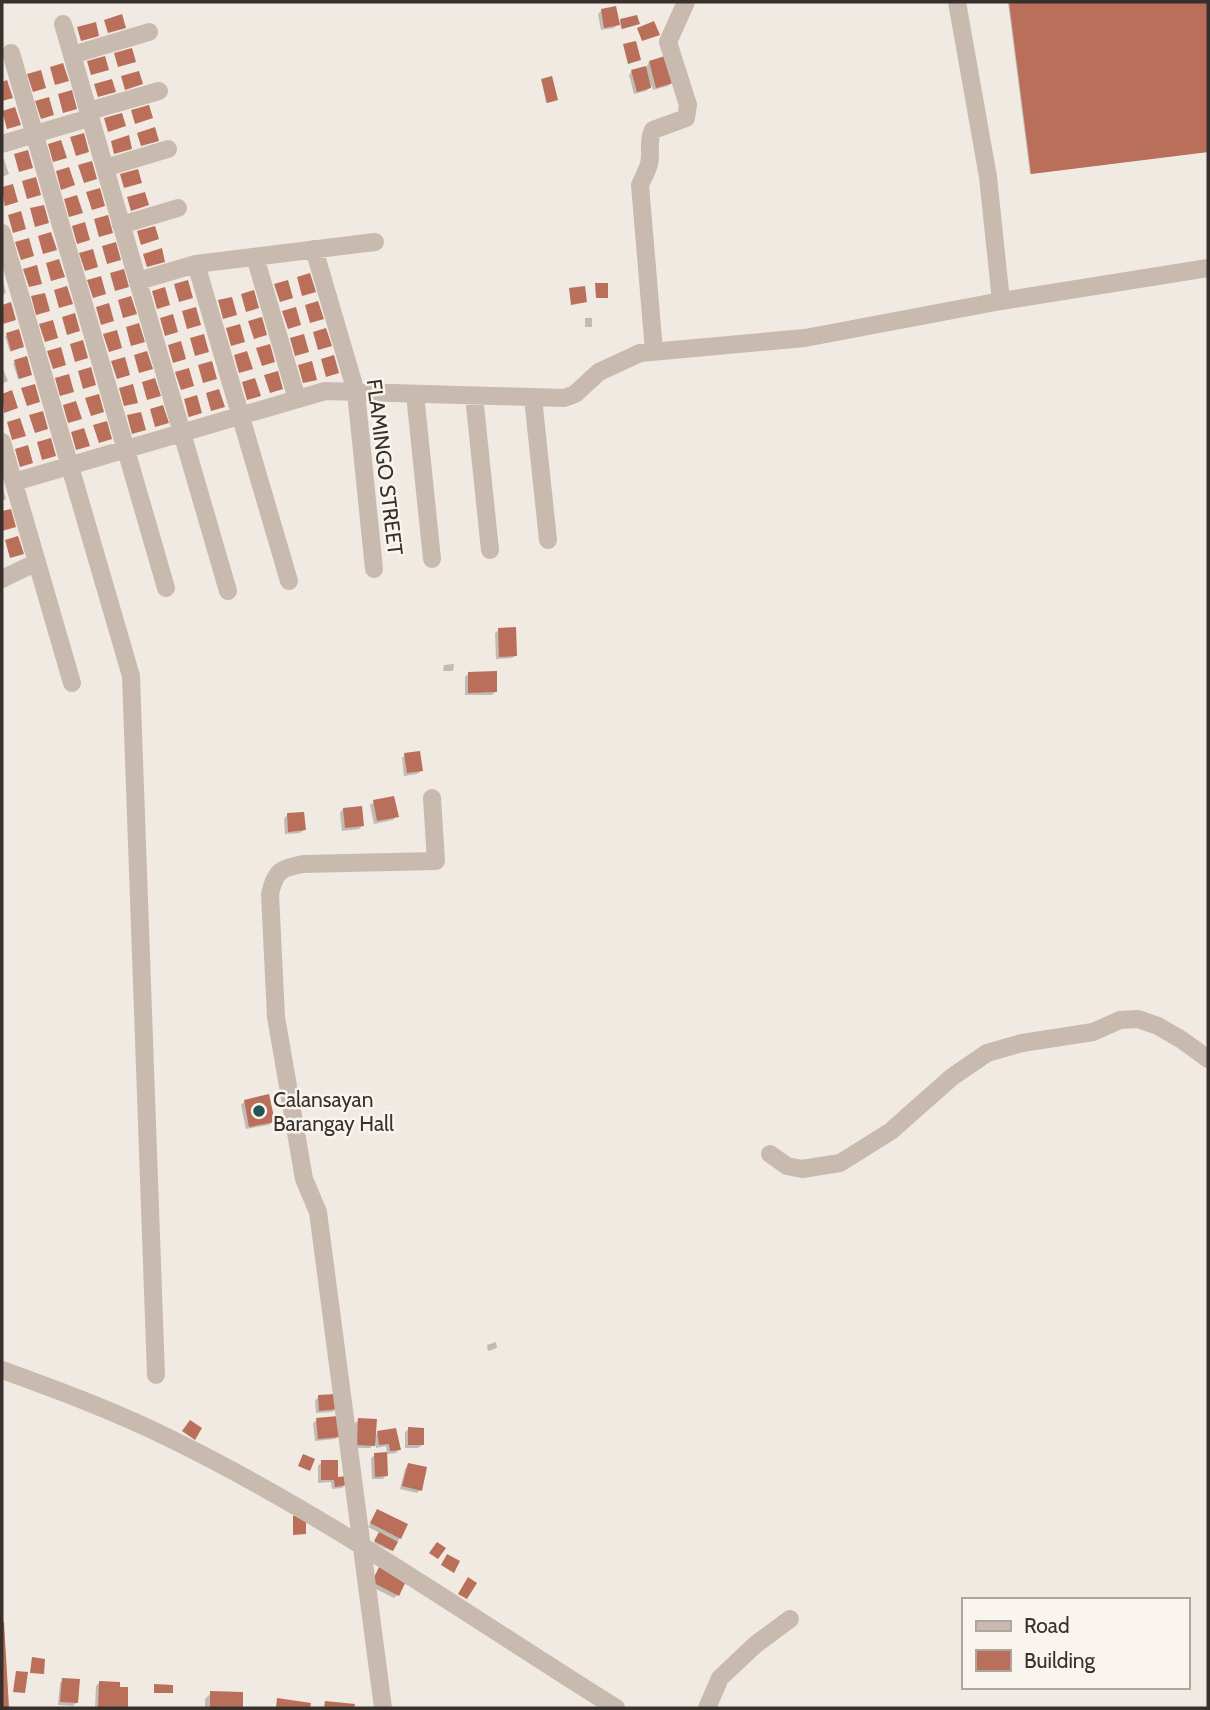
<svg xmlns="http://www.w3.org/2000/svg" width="1210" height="1710" viewBox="0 0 1210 1710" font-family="Cabin,sans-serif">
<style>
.shadow{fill:#0003}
.building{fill:#b96f59}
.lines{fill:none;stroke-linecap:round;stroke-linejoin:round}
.minor{stroke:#c8baaf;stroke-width:18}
.poi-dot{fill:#265355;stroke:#f9f4ee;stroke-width:2.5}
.labels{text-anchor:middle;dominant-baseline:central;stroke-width:5;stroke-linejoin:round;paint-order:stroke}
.street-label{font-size:21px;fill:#38302c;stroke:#f9f4ee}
.poi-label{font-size:21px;fill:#38302c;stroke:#f9f4ee;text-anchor:start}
</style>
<rect width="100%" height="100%" fill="#f1eae2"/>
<path class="shadow" d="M1008,2H1208V152L1030,174Z
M602,10L618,24L621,21L638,24L621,29L620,23L614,28L601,30L598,14Z
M649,62L671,83L668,86L653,90L652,86L646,91L634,94L629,75L632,71L646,68Z
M542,81L555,101L546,103Z
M4,159L9,174L2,177V160Z
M12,186L16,202L4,206L2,189Z
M2,277L6,293L2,295Z
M585,318H592V327H585Z
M18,332L22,347L10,352L5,336Z
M26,359L29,375L18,379L13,363Z
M2,366L8,381L2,384Z
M185,401L200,413L188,417Z
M2,485L6,499L2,501Z
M499,630L516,655L512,658L496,659L495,633Z
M454,664L453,671H443L444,665Z
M469,673L495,692L492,695H465V677Z
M405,755L421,771L417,774L404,776L402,758Z
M374,802L397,816L393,820L374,824L370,805Z
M343,809L362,826L359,829L342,831L340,813Z
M287,815L304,830L300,833L285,834L284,819Z
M245,1101L273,1121L269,1125L246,1129L241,1105Z
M496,1342L497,1348L488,1351L487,1345Z
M318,1397L336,1409L332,1412L316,1413L315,1401Z
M317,1420L338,1436L335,1439L315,1441L313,1423Z
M359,1420L374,1436L378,1433L399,1449L396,1453L387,1454L386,1446L376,1448L375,1443L370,1448H354L355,1423Z
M409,1429L422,1445L418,1448H405V1432Z
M375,1455L386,1475L383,1479H372L371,1458Z
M322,1462L336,1479L346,1484L342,1488L332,1489L331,1482L318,1483V1466Z
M408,1465L420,1490L417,1493L400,1489L405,1469Z
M378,1511L400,1538L391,1551L374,1543L380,1533L368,1527Z
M378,1569L397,1595L394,1598L370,1586Z
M63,1680L76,1703L73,1706L58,1705L60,1683Z
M99,1683L118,1692L126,1689V1708H95L96,1686Z
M211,1693L241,1694V1708H205V1699Z"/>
<path class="building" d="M1009,2H1208V152L1031,174Z
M616,6L620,25L604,28L601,9Z
M122,14L126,28L108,33L104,20Z
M637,15L640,24L622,29L620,19Z
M654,21L660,35L642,41L637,28Z
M96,22L99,36L81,41L77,27Z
M636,41L641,60L628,64L623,44Z
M132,48L136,62L118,67L114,53Z
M105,56L109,70L91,75L87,61Z
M665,56L673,83L656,88L649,61Z
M63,63L69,81L55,85L50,67Z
M646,66L651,88L637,92L631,70Z
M41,70L46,88L33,92L27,74Z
M139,71L143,84L125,90L121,76Z
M552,76L558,100L547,103L541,79Z
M112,79L116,92L98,97L94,84Z
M7,80L13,98L2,101V82Z
M72,90L77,109L63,113L58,94Z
M49,97L54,115L41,119L35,101Z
M149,105L153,118L135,124L131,110Z
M15,107L21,125L7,129L2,111Z
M122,113L126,126L108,132L104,118Z
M155,127L159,141L141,146L137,133Z
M84,133L89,152L76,156L70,137Z
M129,135L132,149L114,154L111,141Z
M61,140L67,158L53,162L48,144Z
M28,150L33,168L19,172L14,154Z
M92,161L97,179L84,183L78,165Z
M69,167L75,185L61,190L56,171Z
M138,169L142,183L124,188L120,174Z
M36,177L41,195L27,199L22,181Z
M13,184L18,202L5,206L2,187Z
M100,188L105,206L92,210L86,192Z
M145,192L149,205L131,211L127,197Z
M77,195L83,213L69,217L64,199Z
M44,205L49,223L35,227L30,208Z
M21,211L26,229L13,233L8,215Z
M108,215L113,233L99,237L94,219Z
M85,222L90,240L77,244L72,226Z
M155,226L159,239L141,245L137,231Z
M51,232L57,250L43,254L38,236Z
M29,238L34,256L21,260L15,242Z
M116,242L121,260L107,264L102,246Z
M162,248L165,262L147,267L143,254Z
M93,249L98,267L85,271L79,253Z
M59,259L65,277L51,281L46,263Z
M37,265L42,284L29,287L23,269Z
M124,269L129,287L115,291L110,273Z
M310,273L316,292L302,296L297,277Z
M101,276L106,294L93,298L87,280Z
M188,280L193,298L179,302L174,284Z
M288,280L293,298L280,302L274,284Z
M595,283H608V298H596Z
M67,286L73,304L59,308L54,290Z
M585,286L587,302L571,305L569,288Z
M165,287L170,305L157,309L152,291Z
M254,290L259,308L246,312L241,294Z
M45,293L50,311L36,315L31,296Z
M131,296L137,314L123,318L118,300Z
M232,297L237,315L223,319L218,300Z
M318,301L324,319L310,323L305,305Z
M11,302L16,320L3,324L2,305Z
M109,303L114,321L101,325L96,307Z
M196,307L201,325L187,329L182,311Z
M296,307L301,325L288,329L282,311Z
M75,313L80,331L67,335L62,317Z
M173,314L178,332L165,336L160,318Z
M262,317L267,335L254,339L248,321Z
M53,320L58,338L45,342L39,324Z
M139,323L145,342L131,346L126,327Z
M240,324L245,342L231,346L226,328Z
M326,328L332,346L318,350L313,332Z
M19,329L24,347L11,351L6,333Z
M117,330L122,348L109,352L103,334Z
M204,334L209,352L195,356L190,338Z
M304,334L309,352L295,356L290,338Z
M83,340L88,358L75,362L70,344Z
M181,341L186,359L173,363L168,345Z
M270,344L275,362L262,366L256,348Z
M61,347L66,365L53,369L47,351Z
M147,351L153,369L139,373L134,355Z
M247,351L253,369L239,373L234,355Z
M334,355L339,373L326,377L321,359Z
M27,356L32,375L19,379L14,360Z
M125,357L130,375L117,379L111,361Z
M212,361L217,379L203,383L198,365Z
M312,361L317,380L303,383L298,365Z
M91,367L96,385L83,389L78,371Z
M189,368L194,386L181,390L175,372Z
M278,371L283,389L270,393L264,375Z
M69,374L74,392L60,396L55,378Z
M155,378L161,396L147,400L142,382Z
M255,378L261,396L247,400L242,382Z
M35,384L40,402L27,406L21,388Z
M133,384L138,403L124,406L119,388Z
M219,389L225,407L211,411L206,393Z
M12,390L18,408L4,413L2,394Z
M99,394L104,412L91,416L85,398Z
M197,395L202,413L189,417L184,399Z
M76,401L82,419L68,423L63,405Z
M163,405L169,423L155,427L150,409Z
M43,411L48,429L35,433L29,415Z
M141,412L146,430L132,434L127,415Z
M20,418L26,436L12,440L7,422Z
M107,421L112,439L99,443L93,425Z
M84,428L90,446L76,450L71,432Z
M51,438L56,456L42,460L37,442Z
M28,445L33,463L20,467L15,449Z
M11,509L16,527L2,531V511Z
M18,536L24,554L10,558L5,540Z
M516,627L517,656L499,657L498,628Z
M497,671V692L468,693V672Z
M420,751L423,771L407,773L404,753Z
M394,796L399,817L377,821L373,800Z
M362,806L364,826L345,828L343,808Z
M304,812L306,830L288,832L287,813Z
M269,1094L275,1122L249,1127L244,1100Z
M337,1394L338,1409L319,1411L318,1395Z
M338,1416L340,1437L318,1439L316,1418Z
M358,1418L377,1419L375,1446L357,1445Z
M190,1420L202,1428L195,1440L182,1431Z
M408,1427L424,1428V1445H408Z
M396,1428L401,1450L390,1451L389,1444L379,1445L377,1431Z
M387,1452L388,1476L375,1477L374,1453Z
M303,1454L315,1459L310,1471L298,1466Z
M321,1460H338V1477L346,1476L347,1485L335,1487L334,1480H321Z
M408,1463L427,1467L422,1491L402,1486Z
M377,1509L408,1524L401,1539L370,1523Z
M293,1516H306V1534L293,1535Z
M379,1532L398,1542L393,1551L374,1541Z
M437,1542L446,1548L438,1559L429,1553Z
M447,1554L460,1561L454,1573L441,1565Z
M381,1563L408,1577L399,1596L372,1582Z
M468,1577L477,1583L467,1599L458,1594Z
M2,1622H4L9,1708H2Z
M32,1657L45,1659L44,1674L30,1673Z
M16,1671L28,1672L25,1693L13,1692Z
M62,1678L80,1679L78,1703L60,1702Z
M99,1681L120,1682V1687H128V1708H98Z
M154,1684L173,1685V1693H154Z
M210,1691L243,1692V1708H210Z
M277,1698L311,1703L310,1708H276Z
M325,1701L355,1704L354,1708H324Z"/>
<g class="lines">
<path class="minor" d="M957,2L988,177L1001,301
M63,24L228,591
M11,53L166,588
M72,55L149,32
M2,144L82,120L96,109L159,91
M105,168L168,149
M121,225L178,208
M2,233L131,676L156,1375
M314,249L356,392L374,569
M255,257L297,399
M196,264L289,581
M138,281L196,264L375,242
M654,351L640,185C643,178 647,171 649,164C652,151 647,142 653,130L686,118L688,105L668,42L686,2
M415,394L432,559
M474,396L490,550
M533,398L548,540
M2,442L72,683
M14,482L325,391L564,398L575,394L599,372L640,353L805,338L1001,301L1208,268
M2,579L37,562
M770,1154L787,1166L802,1169L840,1163L891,1131L952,1077L987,1053L1022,1043L1093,1032L1120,1020L1138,1019L1158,1026L1182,1040L1208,1059
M2,1370C60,1391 117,1412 173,1440C328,1516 470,1617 616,1708
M383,1708L318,1212L304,1179L276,1017L270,894C275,871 281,868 303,864L436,861L432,798
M707,1708L720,1678L755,1645L790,1619"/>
</g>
<circle class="poi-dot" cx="259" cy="1111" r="7"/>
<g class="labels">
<g class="street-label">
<text transform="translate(385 467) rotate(83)">FLAMINGO STREET</text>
</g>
<g class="poi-label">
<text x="273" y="1099">Calansayan<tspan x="273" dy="24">Barangay Hall</tspan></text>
</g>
</g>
<rect width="1210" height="1710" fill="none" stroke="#38302c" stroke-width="7"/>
<rect x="962" y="1598" width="228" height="91" fill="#f9f4ee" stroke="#aca6a0" stroke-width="2"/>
<rect x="976" y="1621" width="35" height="10" fill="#c8baaf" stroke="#aca6a0" stroke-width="2"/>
<text x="1024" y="1633" font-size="21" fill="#38302c">Road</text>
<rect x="976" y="1650" width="35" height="21" fill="#b96f59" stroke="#aca6a0" stroke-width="2"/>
<text x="1024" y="1668" font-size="21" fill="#38302c">Building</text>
</svg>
